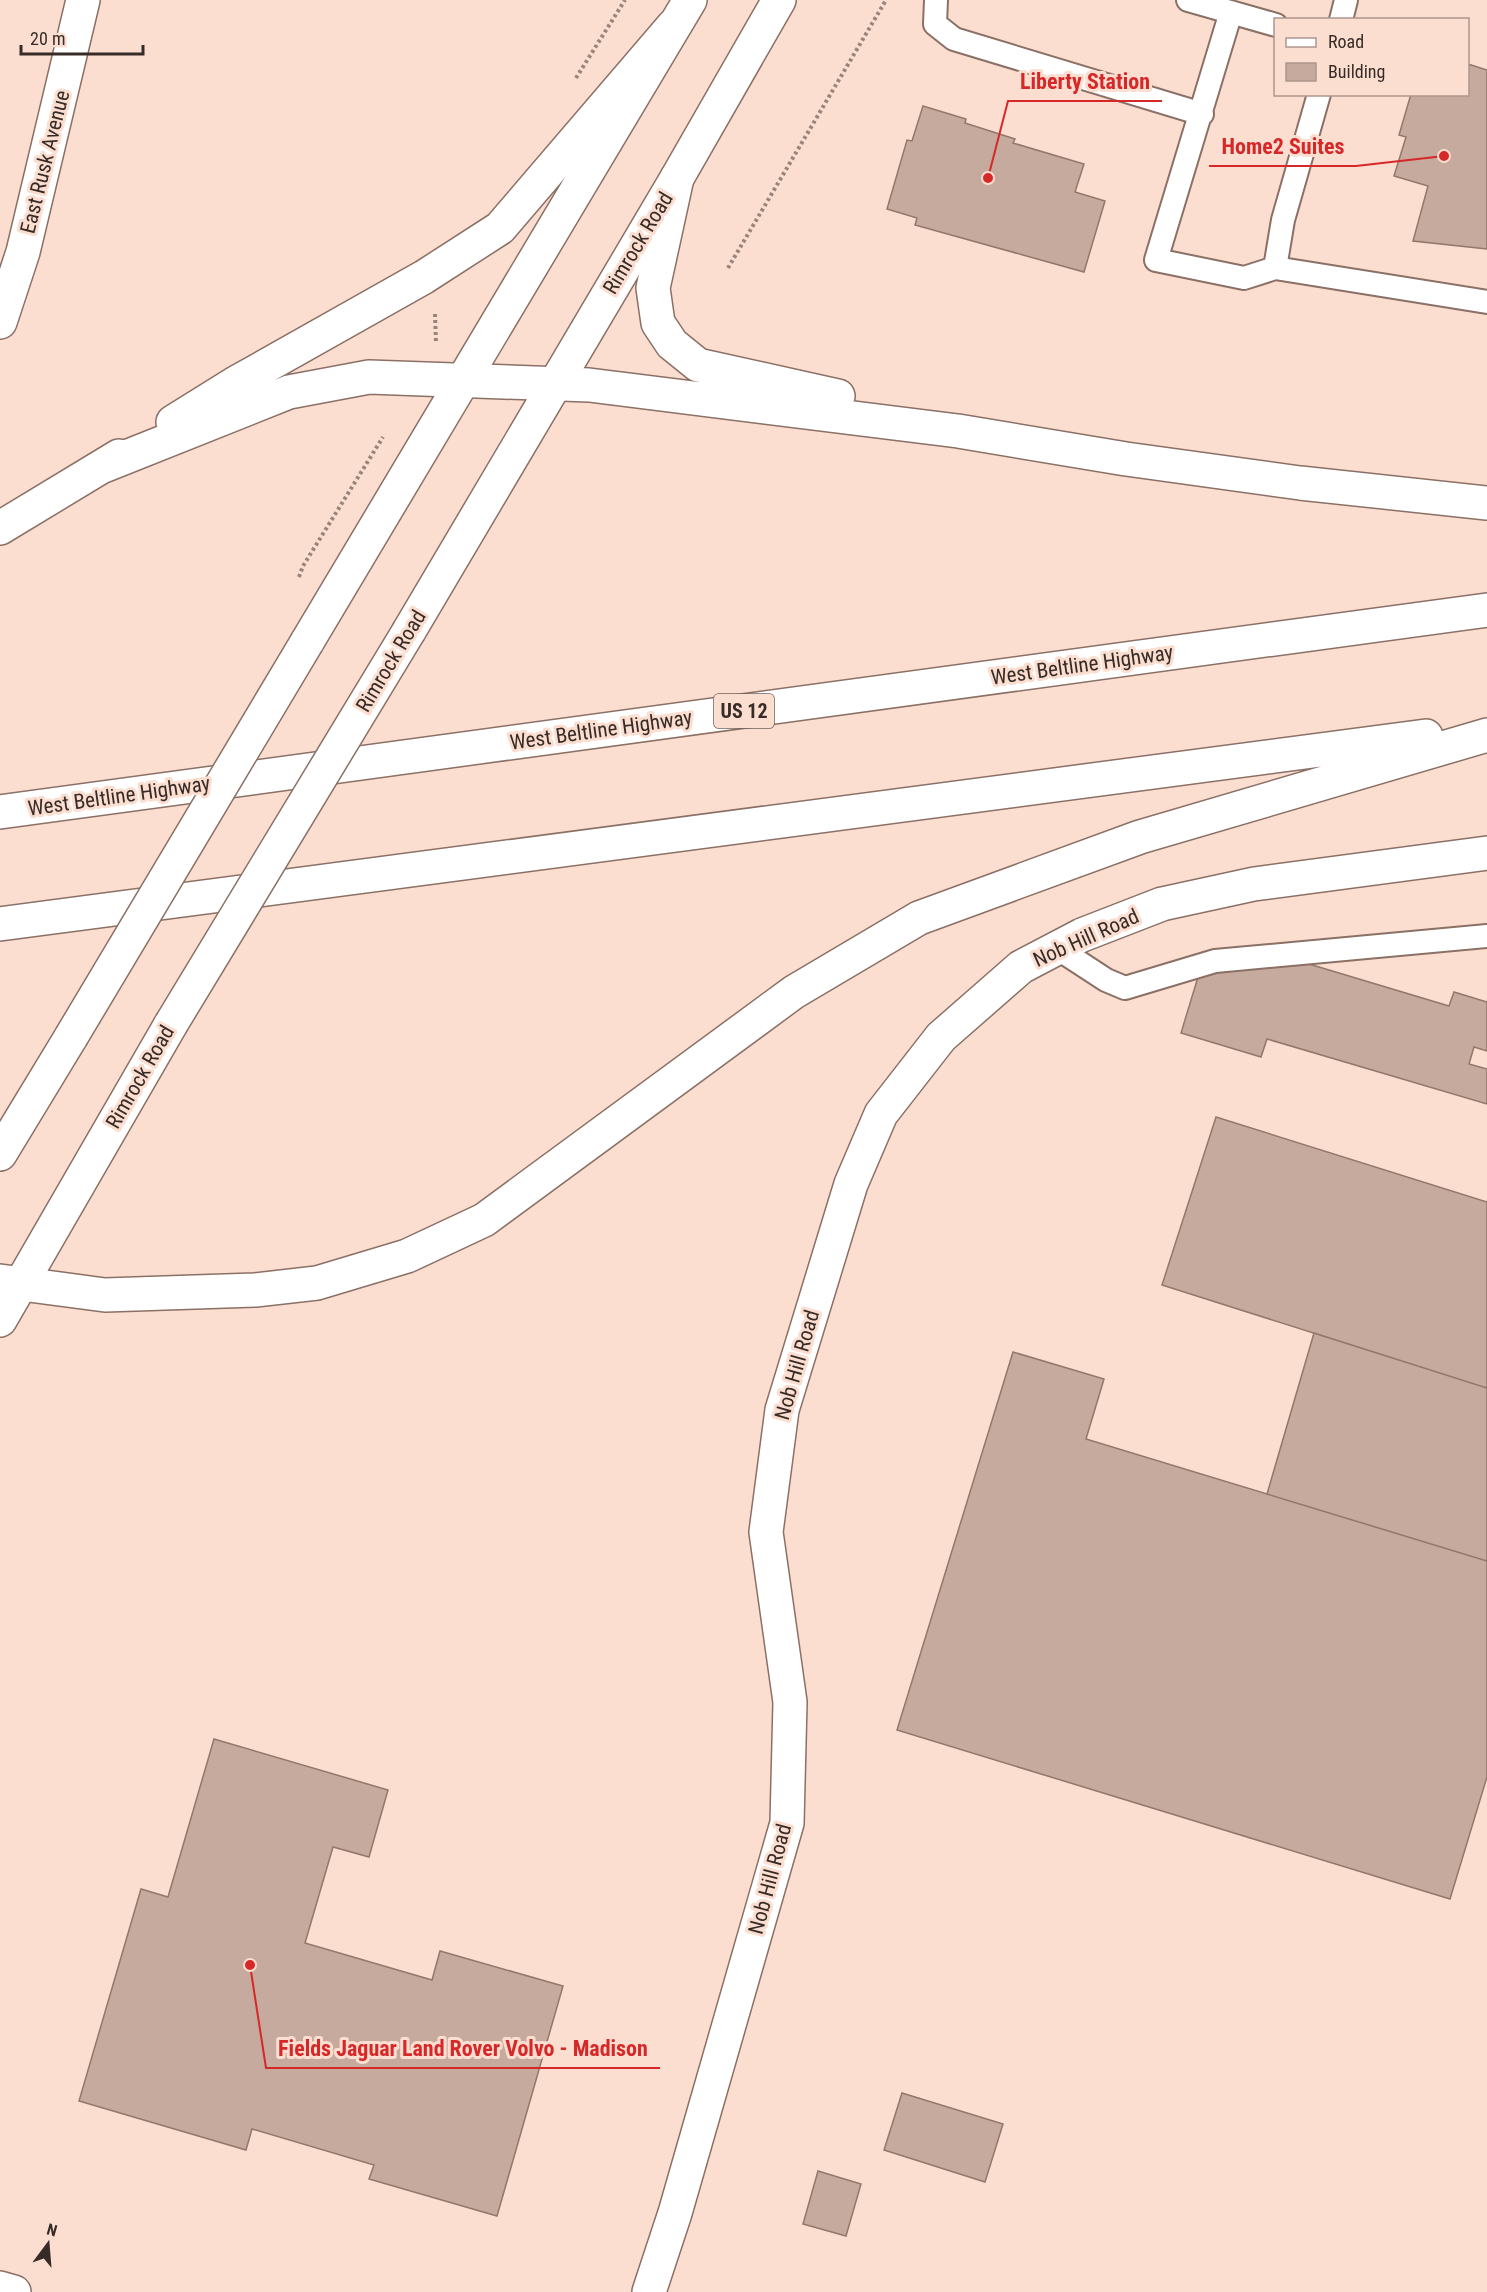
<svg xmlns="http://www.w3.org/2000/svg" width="1487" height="2292" viewBox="0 0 1487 2292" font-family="'Roboto Condensed',sans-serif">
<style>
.building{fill:#c6aa9d;stroke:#92776c;stroke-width:1.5}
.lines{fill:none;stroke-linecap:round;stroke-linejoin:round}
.service-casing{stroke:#8a7065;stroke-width:26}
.tertiary-casing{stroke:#8a7065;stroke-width:36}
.secondary-casing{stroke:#8a7065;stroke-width:36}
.motorway-casing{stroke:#8a7065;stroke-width:36}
.path{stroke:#99847b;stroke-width:4;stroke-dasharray:3 3;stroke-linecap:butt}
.service{stroke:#fff;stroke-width:22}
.tertiary{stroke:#fff;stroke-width:33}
.secondary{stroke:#fff;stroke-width:33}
.motorway{stroke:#fff;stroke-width:33}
.secondary-bridge-casing{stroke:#8a7065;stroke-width:36;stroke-linecap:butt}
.secondary-bridge{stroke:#fff;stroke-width:33}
.labels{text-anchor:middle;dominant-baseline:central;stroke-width:6;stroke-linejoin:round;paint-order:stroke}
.shield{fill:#fcded1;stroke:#716159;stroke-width:1.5}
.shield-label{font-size:20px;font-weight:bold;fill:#362b26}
.street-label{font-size:21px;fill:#362b26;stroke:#fcded1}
.leader{fill:none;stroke:#d62828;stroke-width:2}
.callout-dot{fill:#d62828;stroke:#fcded1;stroke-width:2}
.callout-label{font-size:22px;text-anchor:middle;font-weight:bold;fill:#d62828;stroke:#fcded1;stroke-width:6;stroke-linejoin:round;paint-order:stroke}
</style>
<rect width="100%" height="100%" fill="#fcded1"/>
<path class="building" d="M1468,64L1487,70V249L1413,241L1428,186L1394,176L1406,137L1399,135L1411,94H1468Z
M923,106L966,119L965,123L1015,139L1013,143L1084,164L1075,192L1105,201L1084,272L915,225L917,218L887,209L907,140L912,141Z
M1289,958L1449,1006L1454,992L1487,1002V1051L1474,1047L1469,1064L1487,1069V1104L1267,1039L1261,1057L1181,1033L1198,977Z
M1216,1117L1487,1202V1388L1162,1285Z
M1314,1333L1487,1388V1561L1267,1494Z
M1013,1352L1104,1379L1086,1439L1487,1561V1777L1450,1899L897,1730Z
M214,1739L388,1790L369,1857L333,1847L305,1943L432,1980L440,1951L563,1986L497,2216L369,2179L374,2165L252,2129L246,2150L79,2101L141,1889L168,1897Z
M902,2093L1003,2124L985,2182L884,2150Z
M818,2171L861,2184L846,2236L803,2224Z"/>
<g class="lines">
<defs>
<path id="service" d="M936,0L935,24L954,39L1202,114
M1188,0L1276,25
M1231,12L1156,260L1244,278L1275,268
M1341,20L1346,0
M1319,94L1283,220L1275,268L1487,302
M1057,948L1106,980L1125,988L1215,961L1487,936"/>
<path id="tertiary" d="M0,322L23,252L83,0
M0,2288L14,2292
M649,2292L675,2213L787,1823L790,1702L766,1532L782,1410L851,1184L881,1114L941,1037L1021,967L1082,935L1162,904L1254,884L1487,853"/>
<path id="secondary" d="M409,631L677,178L779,0
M307,642L690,0
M0,1154L71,1037
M0,1320L171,1024"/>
<path id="motorway" d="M677,178L653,288L658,323L672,344L698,365L838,396
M173,422L234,384L424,277L500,228L673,26
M101,467L289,392L369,377L589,385L958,431L1126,459L1300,483L1487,503
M0,528L119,456
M0,812L1487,610
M0,924L1426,736
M0,1281L105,1295L255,1290L317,1283L407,1256L484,1220L794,992L919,918L1140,837L1487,735"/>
</defs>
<use href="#service" class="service-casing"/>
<use href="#tertiary" class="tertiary-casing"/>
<use href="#secondary" class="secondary-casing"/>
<use href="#motorway" class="motorway-casing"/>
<path class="path" d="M576,78L625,0
M728,268L886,0
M435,314L436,343
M299,577L303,566L383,437"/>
<use href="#service" class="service"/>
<use href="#tertiary" class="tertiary"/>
<use href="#secondary" class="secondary"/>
<use href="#motorway" class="motorway"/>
<defs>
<path id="secondary-bridge" d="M171,1024L409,631
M71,1037L307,642"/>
</defs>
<use href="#secondary-bridge" class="secondary-bridge-casing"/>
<use href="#secondary-bridge" class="secondary-bridge"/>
</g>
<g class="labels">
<rect class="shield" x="714" y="694" width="60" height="34" rx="4.5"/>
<g class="shield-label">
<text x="744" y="711">US 12</text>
</g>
<g class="street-label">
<text transform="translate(45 162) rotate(-76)">East Rusk Avenue</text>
<text transform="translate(638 243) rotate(-59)">Rimrock Road</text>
<text transform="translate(391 661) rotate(-59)">Rimrock Road</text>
<text transform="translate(1082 665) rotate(-8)">West Beltline Highway</text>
<text transform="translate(601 730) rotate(-8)">West Beltline Highway</text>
<text transform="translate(119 796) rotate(-8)">West Beltline Highway</text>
<text transform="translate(1086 938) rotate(-24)">Nob Hill Road</text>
<text transform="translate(140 1077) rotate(-60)">Rimrock Road</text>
<text transform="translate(797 1365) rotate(-74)">Nob Hill Road</text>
<text transform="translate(770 1879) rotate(-75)">Nob Hill Road</text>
</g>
</g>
<path class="leader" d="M988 178L1008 101H1162M1444 156L1356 166H1209M250 1965L266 2068H660"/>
<g class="callout-dot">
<circle cx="988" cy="178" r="6"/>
<circle cx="1444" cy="156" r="6"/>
<circle cx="250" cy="1965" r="6"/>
</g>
<g class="callout-label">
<text x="1085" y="89">Liberty Station</text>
<text x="1283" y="154">Home2 Suites</text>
<text x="463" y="2056">Fields Jaguar Land Rover Volvo - Madison</text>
</g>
<rect x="1274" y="18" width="195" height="78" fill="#fcded1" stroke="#ad968d" stroke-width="1.5"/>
<rect x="1286" y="38" width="30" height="9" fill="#ffffff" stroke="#ad968d" stroke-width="1.5"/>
<text x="1328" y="48" font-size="18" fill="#362b26">Road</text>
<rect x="1286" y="63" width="30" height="18" fill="#c6aa9d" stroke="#ad968d" stroke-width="1.5"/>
<text x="1328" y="78" font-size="18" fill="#362b26">Building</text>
<g transform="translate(48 2244) rotate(16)" stroke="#fcded1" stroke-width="4.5" paint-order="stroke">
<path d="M0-4.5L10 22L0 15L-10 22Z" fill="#362b26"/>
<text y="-9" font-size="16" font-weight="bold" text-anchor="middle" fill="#362b26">N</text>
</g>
<path d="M21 45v9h122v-9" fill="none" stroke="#362b26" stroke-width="3"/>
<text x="30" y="45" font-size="18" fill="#362b26" stroke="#fcded1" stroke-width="4.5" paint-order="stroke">20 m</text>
</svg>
